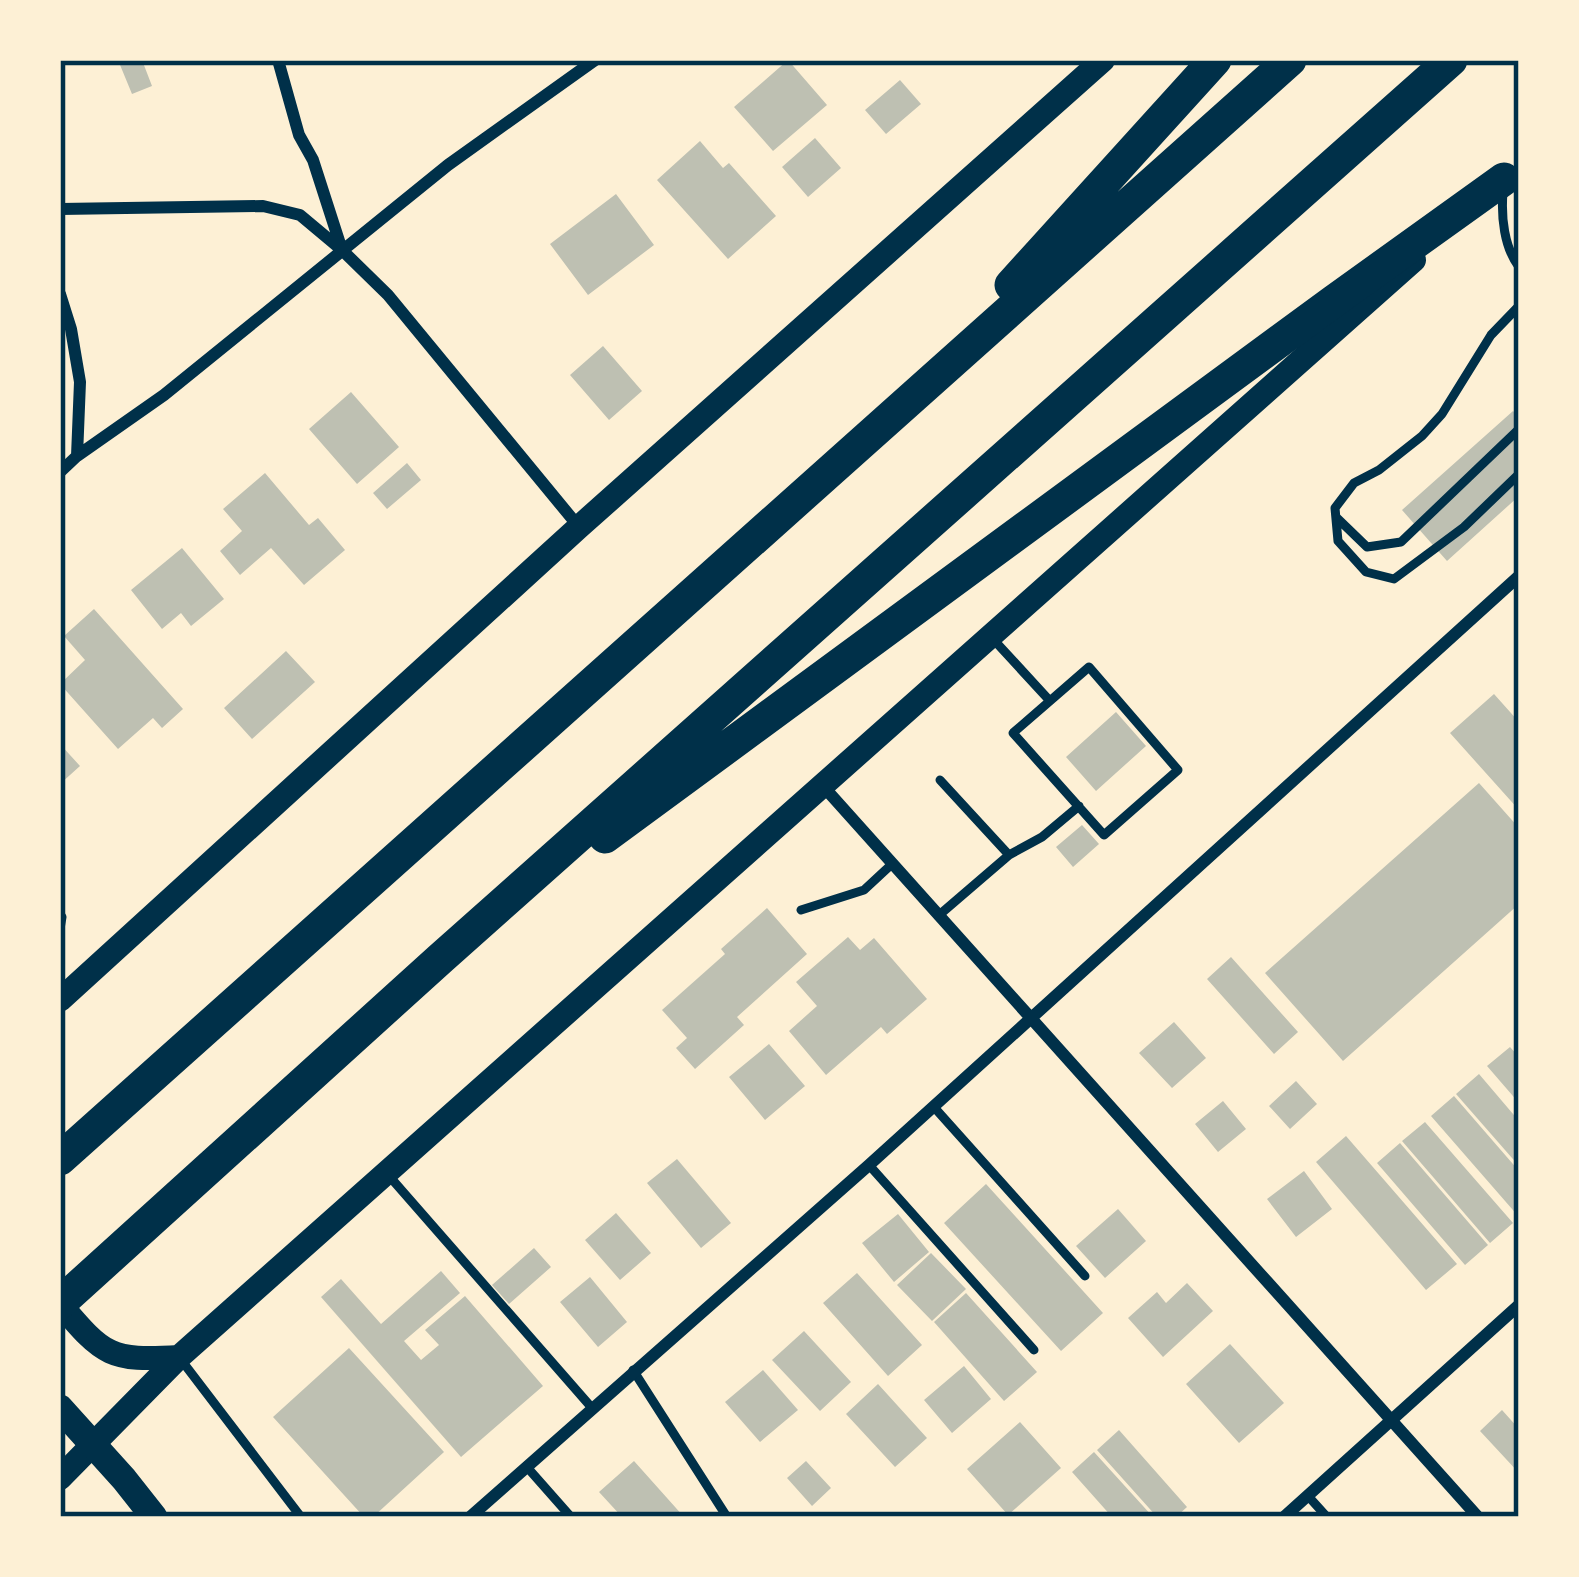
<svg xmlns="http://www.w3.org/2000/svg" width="1579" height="1577" viewBox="0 0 1579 1577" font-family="'Open Sans',sans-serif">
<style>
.building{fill:#bec0b2}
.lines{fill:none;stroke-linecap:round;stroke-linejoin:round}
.service{stroke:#003049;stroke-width:9}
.minor{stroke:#003049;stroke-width:12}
.secondary{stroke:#003049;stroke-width:24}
.primary{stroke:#003049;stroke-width:27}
.motorway{stroke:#003049;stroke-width:33}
.neatline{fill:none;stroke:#003049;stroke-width:4.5}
</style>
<rect width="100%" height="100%" fill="#fdf0d5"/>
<path class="building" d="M118,60H142L152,86L132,94Z
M788,60L827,105L773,151L734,107Z
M900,80L921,104L886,134L865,110Z
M815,138L841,168L808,197L782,167Z
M700,141L723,168L729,163L776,216L728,259L657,180Z
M616,194L654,245L588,295L550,244Z
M603,346L642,391L609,420L570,375Z
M351,392L399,447L357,484L309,429Z
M1513,411L1516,414L1519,412V496L1447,561L1402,510Z
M407,463L421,480L387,509L373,493Z
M265,473L309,525L318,518L345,550L304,585L271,548L240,575L220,551L242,531L223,509Z
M182,548L224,599L191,626L181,613L162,629L131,590Z
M94,609L183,709L162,728L153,718L118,749L60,684L85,660L64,636Z
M286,651L315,682L252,739L224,708Z
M1494,694L1519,722V810L1450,733Z
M1116,712L1146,746L1096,791L1066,757Z
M60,744L80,766L60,784Z
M1479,783L1519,828V904L1343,1061L1265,973Z
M1082,825L1099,844L1073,867L1056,847Z
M767,908L807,954L737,1017L744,1025L695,1069L676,1048L687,1038L662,1010L725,954L721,949Z
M848,937L860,950L874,938L927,999L887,1034L881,1027L826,1075L789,1031L817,1006L796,982Z
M1231,957L1298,1032L1274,1054L1207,979Z
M1174,1022L1206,1058L1172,1088L1139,1053Z
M769,1044L805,1086L765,1120L729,1077Z
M1510,1047L1519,1057V1103L1487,1066Z
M1479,1074L1519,1121V1166L1456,1094Z
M1296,1081L1317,1104L1290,1129L1269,1106Z
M1454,1096L1519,1171V1217L1431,1116Z
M1223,1101L1246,1129L1218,1152L1195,1124Z
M1425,1122L1513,1223L1490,1243L1402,1141Z
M1346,1136L1457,1264L1426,1290L1316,1162Z
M1400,1143L1488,1245L1465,1265L1377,1163Z
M677,1159L731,1223L701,1248L647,1183Z
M1304,1171L1332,1209L1296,1237L1267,1199Z
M986,1184L1103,1313L1061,1351L944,1223Z
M1118,1209L1146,1241L1105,1278L1076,1246Z
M616,1213L651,1253L620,1280L585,1240Z
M898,1214L929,1252L894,1282L862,1243Z
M534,1248L551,1267L509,1304L492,1285Z
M931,1253L966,1289L932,1321L897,1285Z
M441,1271L460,1293L404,1341L421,1360L439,1345L425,1330L465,1296L543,1386L461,1457L321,1297L341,1279L381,1324Z
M857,1273L922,1345L888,1376L823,1303Z
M590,1277L627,1322L598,1347L560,1302Z
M1187,1283L1213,1311L1163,1357L1128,1318L1157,1292L1166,1303Z
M966,1293L1037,1372L1004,1401L934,1322Z
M804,1331L851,1382L820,1411L772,1360Z
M1230,1344L1284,1403L1239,1443L1186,1384Z
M349,1348L444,1452L373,1517H364L273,1417Z
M964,1366L991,1399L952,1433L924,1400Z
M763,1370L798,1410L760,1442L725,1402Z
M878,1384L927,1438L895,1467L846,1414Z
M1502,1410L1519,1429V1473L1480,1431Z
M1020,1422L1061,1468L1008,1515L967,1469Z
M1119,1430L1187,1507L1176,1517H1157L1097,1450Z
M1094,1452L1153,1517H1112L1072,1472Z
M634,1461L684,1517H622L599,1492Z
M806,1461L831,1488L812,1506L787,1478Z"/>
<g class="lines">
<path class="service" d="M1503,192C1501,217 1504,247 1519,267
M1519,306L1491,335L1442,414L1422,436L1379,470L1354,483L1335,508L1338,541L1366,572L1394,579L1464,527L1519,474
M1336,517L1367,547L1401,542L1519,429
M993,639L1050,701
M1089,667L1178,770L1104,835L1013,733Z
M940,780L1009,855
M801,910L864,890L892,864
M60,914L62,917L60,929
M938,916L1009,855L1042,837L1079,806
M933,1106L1085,1276
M869,1165L1034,1350
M390,1177L592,1408
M182,1361L301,1517
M633,1370L727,1517
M526,1466L571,1517
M1308,1496L1327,1517"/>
<path class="minor" d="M278,60L299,135L313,160L342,250
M60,209L263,206L300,215L343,251L388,295L579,527
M60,294L71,329L80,382L77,456
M60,472L77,456L164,395L448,165L595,60
M823,786L1478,1517
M470,1517L869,1165L1519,576
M1284,1517L1519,1305"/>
<path class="secondary" d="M60,1000L579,527L1103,60
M60,1304C104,1356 110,1361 179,1357
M60,1478L179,1357L1414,260"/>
<path class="primary" d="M60,1408L124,1479L154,1517"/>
<path class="motorway" d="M1011,285L1215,60
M605,837L1334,301L1504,179
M60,1159L1290,60
M60,1303L440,959L1451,60"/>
</g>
<rect width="1579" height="1577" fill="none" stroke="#fdf0d5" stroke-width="126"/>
<rect x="63" y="63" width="1453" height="1451" class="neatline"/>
</svg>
